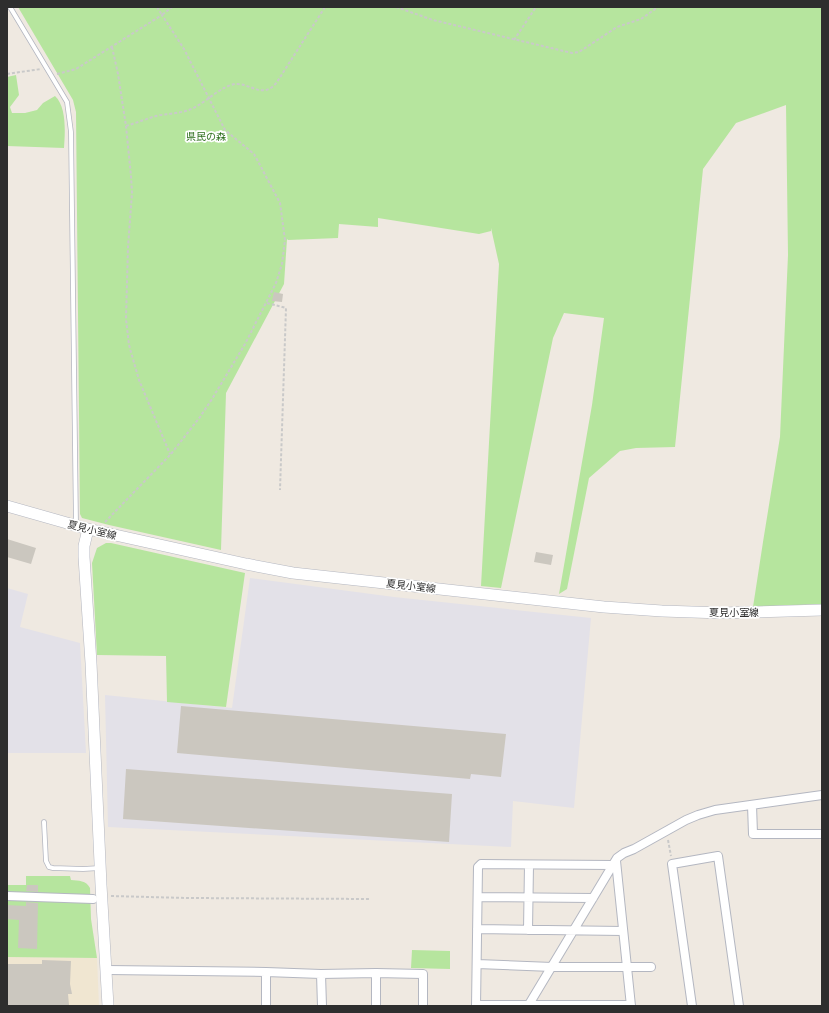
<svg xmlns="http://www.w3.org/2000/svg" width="829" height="1013" viewBox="0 0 829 1013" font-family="Ubuntu,'Noto Sans JP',sans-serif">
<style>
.industrial{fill:#e3e1e8}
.education{fill:#f0e6d1}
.green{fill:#b6e59e}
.building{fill:#cbc7bf}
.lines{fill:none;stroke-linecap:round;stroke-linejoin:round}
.lane-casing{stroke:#b4b7c1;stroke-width:5.5}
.street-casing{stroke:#b4b7c1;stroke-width:10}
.secondary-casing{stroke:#b4b7c1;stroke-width:12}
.path{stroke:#c9c9c9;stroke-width:2;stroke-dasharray:3 2;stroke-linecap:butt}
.lane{stroke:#fff;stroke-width:4}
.street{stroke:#fff;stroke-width:8}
.secondary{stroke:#fff;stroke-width:11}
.labels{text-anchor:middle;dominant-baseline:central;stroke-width:3.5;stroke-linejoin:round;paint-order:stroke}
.park-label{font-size:10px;fill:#2c6e1b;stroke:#fff}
.street-label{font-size:10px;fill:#2e2e2e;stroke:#fff}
</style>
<rect width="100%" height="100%" fill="#efe9e1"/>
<path class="industrial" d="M250,578L394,597L591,618L574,808L513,801L511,847L108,827L105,695L232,708Z
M7,588L28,594L20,627L80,643L86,753H7Z"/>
<path class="education" d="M7,957L97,958L99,1006H7Z"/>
<path class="green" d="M18,7H822V604L753,607L763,542L780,437L788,255L786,105L736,123L703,169L675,447L636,448L620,451L589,478L567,589L559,594L592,405L604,318L564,313L553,338L501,588L481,586L499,264L491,228V231L479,234L378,218V227L339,224L338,238L288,240L287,239L284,284L226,393L221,550L109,525L82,518L80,514L76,112L73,100Z
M16,75L19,95L10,107L12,113H25L37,110L43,103L55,96C67,107 65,133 64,148L7,146V77Z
M106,543H111L245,573L226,707L167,702L166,656L97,655L92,563L97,548Z
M26,876H70L71,880C79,881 86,880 90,888L91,919L97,958L7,957V885H26Z
M412,950L450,951V969L411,968Z"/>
<path class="building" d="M274,292L283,294L282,302L272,301Z
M7,539L36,548L31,564L7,557Z
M536,552L553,555L551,565L534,562Z
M181,706L506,734L501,777L471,774L470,779L177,753Z
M126,769L452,794L449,842L123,819Z
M27,885H38V892L26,891Z
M26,902L38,903L37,949L18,948L19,920L7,919V905L26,906Z
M42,960L71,961L70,984L72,994H68L69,1005L62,1006L7,1005V964H42Z"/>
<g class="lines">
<defs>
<path id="lane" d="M10,7L67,102L71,132L76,525
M44,822L46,861L49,867L53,868L83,869L100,868"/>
<path id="street" d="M752,805L753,834H822
M616,861L631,1006
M7,896L93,899
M478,897L593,898
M477,929L623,931
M528,930L529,865
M477,964L552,967H651
M107,970L266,972L321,974
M266,972V1006
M376,973V1006
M476,1005H631
M322,1006L321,974L376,973L423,974V1006
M476,1006L478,867L481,864L613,865
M528,1006L617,858L624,853L634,849L686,820L698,815L715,810L822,795
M692,1006L672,864L718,856L739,1006"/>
<path id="secondary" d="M7,506L88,529L246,564L293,573L604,607L662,611L722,613L822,610
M88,529L84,546V557L91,663L101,885L108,1006"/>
</defs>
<use href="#lane" class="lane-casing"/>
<use href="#street" class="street-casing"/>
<use href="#secondary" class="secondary-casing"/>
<path class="path" d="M157,7L162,15L172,7
M396,7L433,20L572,53L579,52L617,27L641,19L658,7
M514,40L536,7
M112,47L118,74L126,126L131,176L132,193L128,247L126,319L129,345L139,380L170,454
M7,74L41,69
M57,74L76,69L162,15L184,49L225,130L254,154L261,167L280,203L285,240L282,264L276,283L245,344L212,399L200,417L171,454L104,523
M126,126C136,123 146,119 156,116C170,113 184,114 197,106C208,100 222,86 235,84C251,83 263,100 277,82L325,7
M267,303L286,308L280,490
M668,840L671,856
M111,896L187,898L369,899"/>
<use href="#lane" class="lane"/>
<use href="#street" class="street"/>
<use href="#secondary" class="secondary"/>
</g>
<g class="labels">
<g class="park-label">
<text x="206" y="136">県民の森</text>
</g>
<g class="street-label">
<text transform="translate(92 530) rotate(14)">夏見小室線</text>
<text transform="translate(411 586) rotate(7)">夏見小室線</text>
<text x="734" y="612">夏見小室線</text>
</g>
</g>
<rect width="829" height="1013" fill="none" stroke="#2e2e2e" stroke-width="16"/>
</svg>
